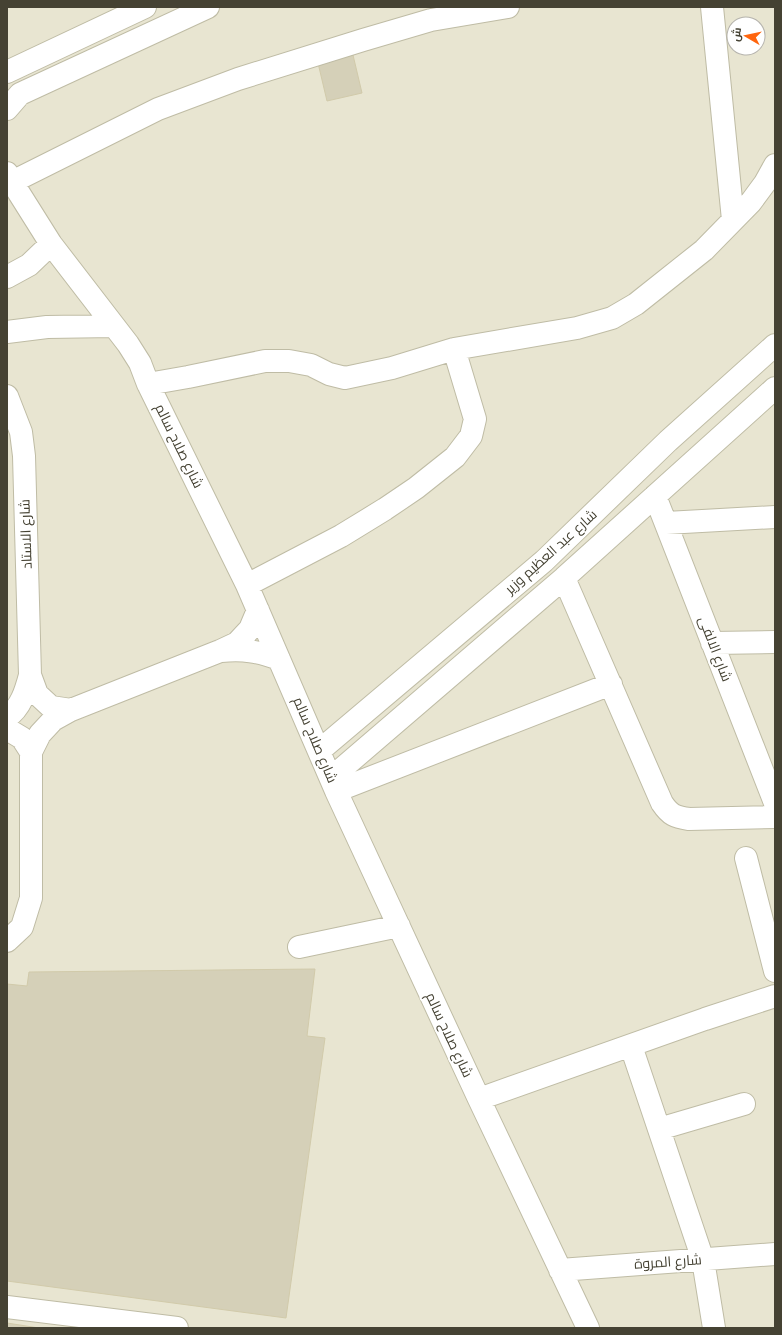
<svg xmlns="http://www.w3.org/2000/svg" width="782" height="1335" viewBox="0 0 782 1335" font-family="Figtree,Cairo,sans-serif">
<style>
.residential{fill:#e8e5d1;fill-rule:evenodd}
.building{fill:#d5d0b8;stroke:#d1caaa}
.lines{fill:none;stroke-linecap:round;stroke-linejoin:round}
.minor-casing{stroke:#bfbca5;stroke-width:24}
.minor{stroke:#fff;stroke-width:22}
.labels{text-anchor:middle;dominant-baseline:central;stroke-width:4;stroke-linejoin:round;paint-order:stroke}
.street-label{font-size:14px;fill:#454233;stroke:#fff}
</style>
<rect width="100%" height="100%" fill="#f3f2e3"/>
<path class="residential" d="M7,7H775V1328H7ZM734,24H758V48H734Z"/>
<path class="building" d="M353,55L362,93L327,101L318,63Z
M315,969L307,1036L325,1038L286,1318L7,1281V984L27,986L29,972Z
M7,1323L39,1328H7Z"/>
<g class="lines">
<defs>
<path id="minor" d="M712,7L733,220
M7,72L145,7
M7,109L20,94L208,7
M7,173L12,182L51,244L128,344L140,363L148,384L247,585L336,791L479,1099L588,1328
M12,182L158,109L238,79L363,40L431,20L508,7
M7,277L29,265L51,244
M7,332L47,327L114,326
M148,384L188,377L265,361H289L311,365L329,374L345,378L392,368L454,349L577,328L612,318L636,304L704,250L751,202L765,183L775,165
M7,396L21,432L24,456L30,675L37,694L51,707L71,710
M655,496L775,803
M666,523L775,517
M564,578L662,803C670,815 675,817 689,819L775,817
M247,585L341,536L385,509L416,488L455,457L471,436L475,419L454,349
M712,643L775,642
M221,651C244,649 257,651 279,659
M7,717C21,708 26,690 30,675
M7,729L22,738L31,752
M319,751L544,561L668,441L775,345
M331,778L564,578L775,388
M336,791L611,684
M746,858L775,971
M7,941L22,927L31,898V752L40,734L53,720L71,710L220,651L237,643L250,629L258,610
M299,947L399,926
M631,1046L703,1260L714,1328
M479,1099L705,1019L775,996
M659,1129L744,1104
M560,1270L775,1254
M7,1307L177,1328"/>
</defs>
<use href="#minor" class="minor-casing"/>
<use href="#minor" class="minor"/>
</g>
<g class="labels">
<g class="street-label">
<text transform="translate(179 446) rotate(64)">شارع صلاح سالم</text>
<text transform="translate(26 534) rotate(-92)">شارع الاستاد</text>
<text transform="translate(551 552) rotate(-42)">شارع عبد العظيم وزير</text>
<text transform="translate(715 649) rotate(69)">شارع الالفى</text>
<text transform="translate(315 740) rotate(67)">شارع صلاح سالم</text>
<text transform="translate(449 1035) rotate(65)">شارع صلاح سالم</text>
<text transform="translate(668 1262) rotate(-4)">شارع المروة</text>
</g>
</g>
<rect width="782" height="1335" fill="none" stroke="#454233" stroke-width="16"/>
<g transform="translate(746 36) rotate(279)"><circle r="19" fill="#ffffff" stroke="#b5b3ad"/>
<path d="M0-3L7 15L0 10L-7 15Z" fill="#ff650e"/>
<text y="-6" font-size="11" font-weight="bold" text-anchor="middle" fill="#454233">ش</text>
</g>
</svg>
